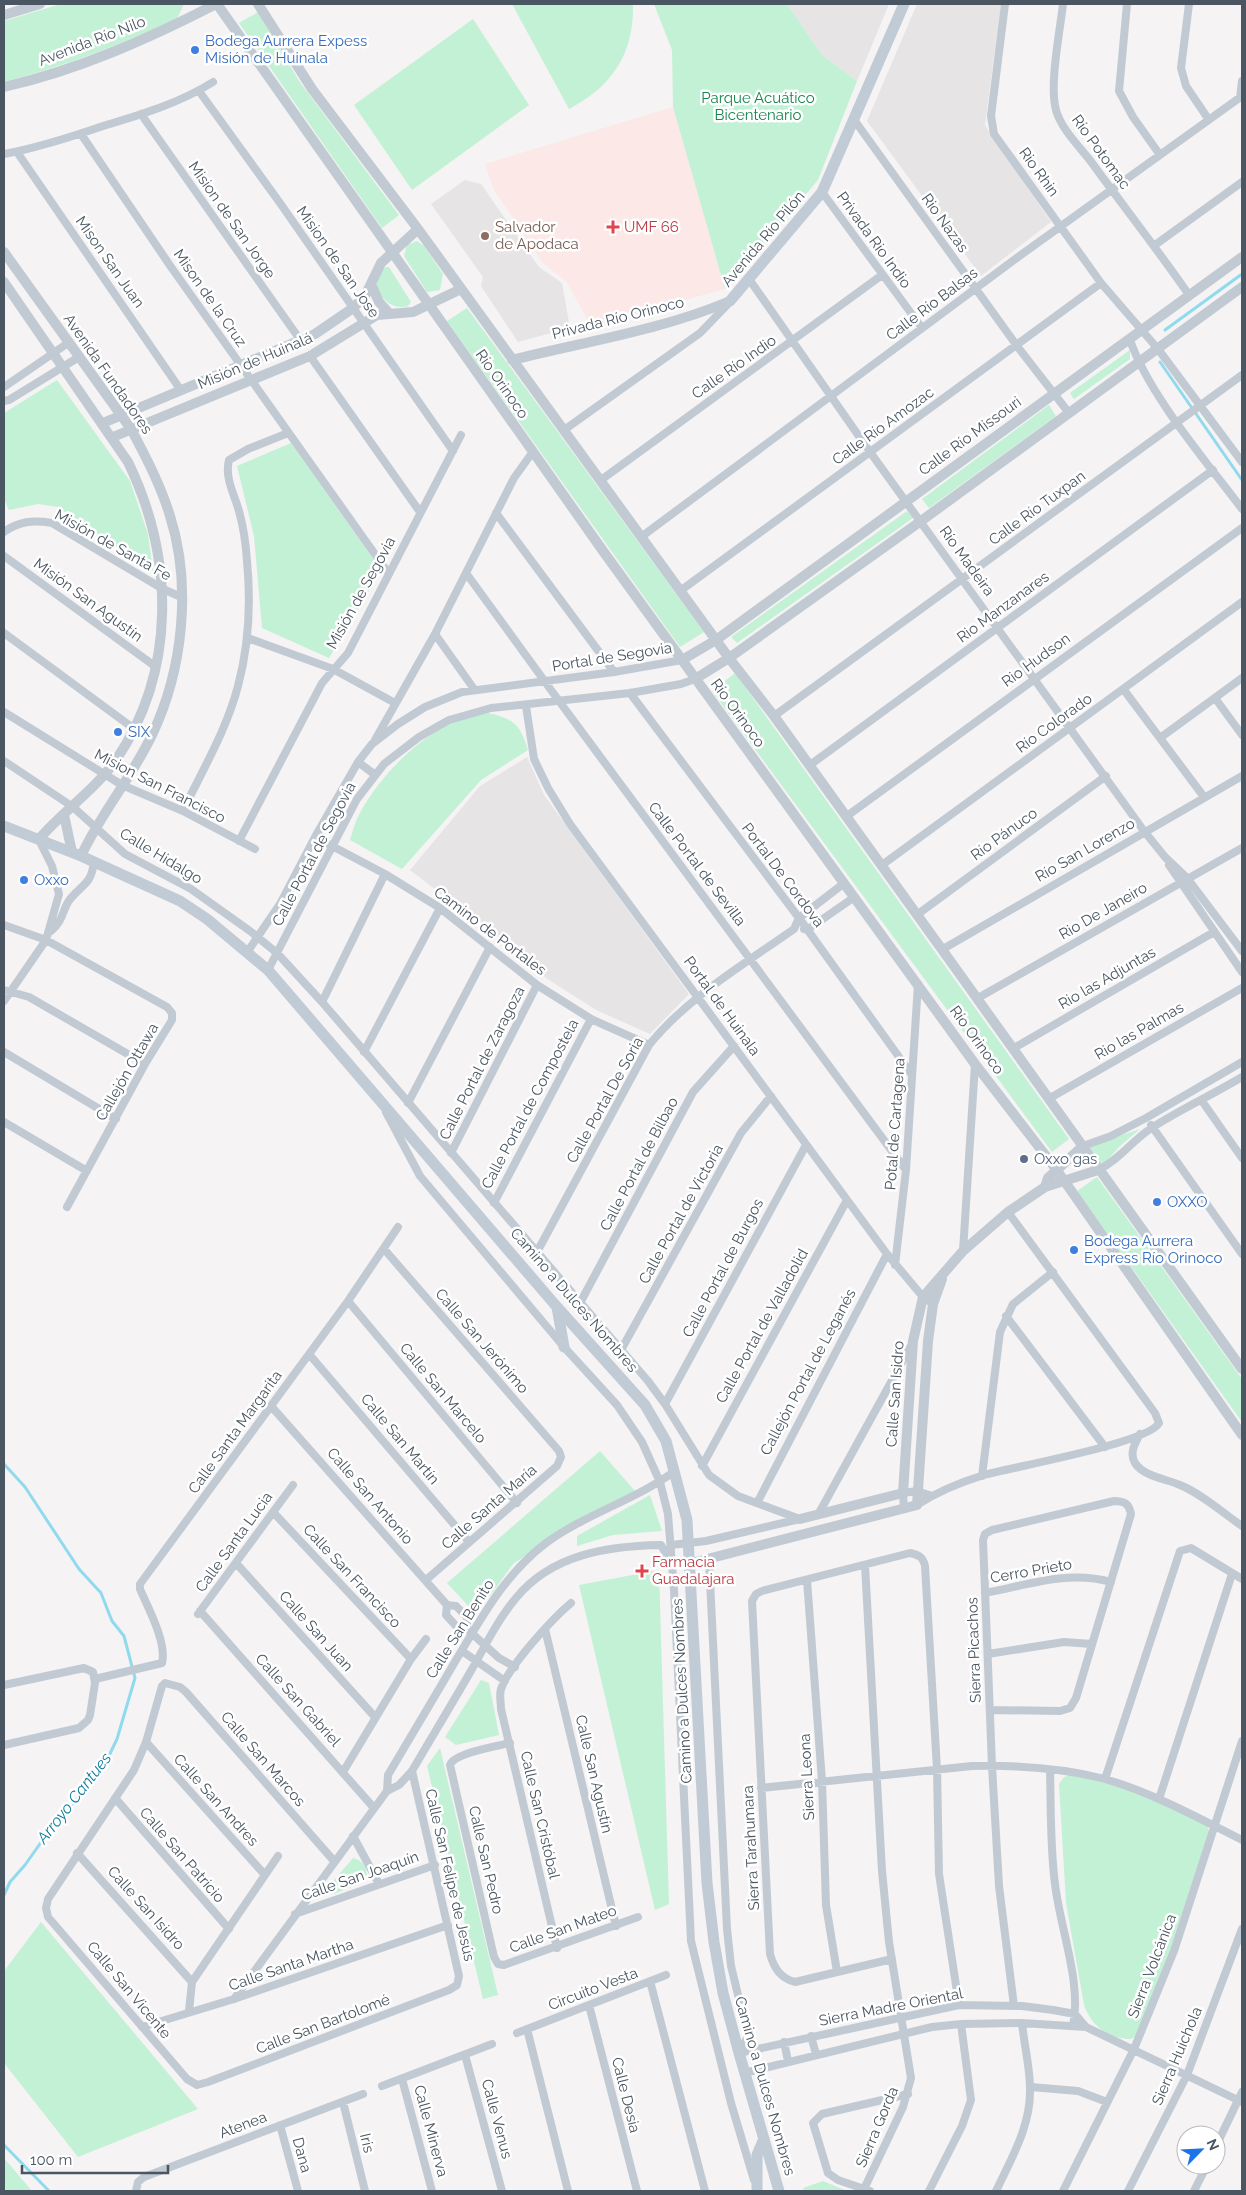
<svg xmlns="http://www.w3.org/2000/svg" width="1246" height="2195" viewBox="0 0 1246 2195" font-family="Raleway,sans-serif">
<style>
.education{fill:#e6e4e5}
.medical{fill:#fce8e6}
.green{fill:#c3f1d5}
.lines{fill:none;stroke-linecap:round;stroke-linejoin:round}
.stream{stroke:#90daee;stroke-width:3}
.minor{stroke:#c1cad2;stroke-width:8}
.tertiary{stroke:#c1cad2;stroke-width:10}
.secondary{stroke:#c1cbd6;stroke-width:11}
.shop-dot{fill:#3f7fe0;stroke:#fff;stroke-width:2}
.health-dot{fill:#e0444e;stroke:#fff;stroke-width:2}
.education-dot{fill:#8d6e63;stroke:#fff;stroke-width:2}
.service-dot{fill:#5c6f8a;stroke:#fff;stroke-width:2}
.labels{text-anchor:middle;dominant-baseline:central;stroke-width:5;stroke-linejoin:round;paint-order:stroke}
.street-label{font-size:15px;fill:#4a5661;stroke:#fff}
.shop-label{font-size:15px;fill:#366cbe;stroke:#fff;text-anchor:start}
.park-label{font-size:15px;fill:#17864f;stroke:#fff}
.education-label{font-size:15px;fill:#785e54;stroke:#fff;text-anchor:start}
.health-label{font-size:15px;fill:#be3a42;stroke:#fff;text-anchor:start}
.service-label{font-size:15px;fill:#4e5e75;stroke:#fff;text-anchor:start}
.water-label{font-size:16px;font-style:italic;fill:#0c7c9b;stroke:#fff}
</style>
<rect width="100%" height="100%" fill="#f5f3f3"/>
<path class="education" d="M787,4H889L857,81L822,55Z
M917,4H1001L985,125L1051,222L981,276L867,121Z
M465,180L481,184L539,267L562,283L570,328L518,342L481,286L483,277L431,204Z
M527,757L544,795L689,994L650,1034L596,1010L546,978L500,939L410,870L480,786Z"/>
<path class="medical" d="M673,107L725,289L591,326L567,282L543,263L494,190L485,164Z"/>
<path class="green" d="M61,4H184L177,19C119,45 65,66 4,82V21Z
M512,4H633C634,53 613,86 569,109Z
M654,4H787L822,55L857,81L818,180L725,289L673,107L672,50Z
M258,12L299,81L399,215L382,228L239,23Z
M473,19L529,105L412,190L354,105Z
M417,241L424,246L443,274L440,290L427,292L404,256L407,245Z
M386,267H389L411,302L408,306C384,313 365,279 386,267Z
M467,308L704,632L680,647L447,321Z
M1130,350V359L1074,399L1070,393Z
M57,380L130,481L148,534L153,572L58,507L38,504L9,510L4,499V413Z
M1049,405L1056,416L929,508L922,499Z
M291,443L381,570L329,658L262,628L254,536L237,466Z
M907,511L913,518L737,643L731,637Z
M735,673L1069,1139L1052,1152L712,691Z
M489,713C515,720 520,724 528,750L481,780L402,869L350,840C353,830 356,819 361,811C386,767 437,717 489,713Z
M1140,1129L1120,1146L1103,1165L1089,1146Z
M1097,1177L1242,1379V1422L1077,1191Z
M600,1451L635,1491L581,1519L513,1564L482,1607L473,1611L447,1583Z
M650,1495L662,1531L613,1535L577,1546V1536Z
M659,1570L669,1904L655,1910L579,1585Z
M481,1680L489,1683L499,1735L456,1745L445,1737Z
M440,1748L498,1995L483,1999L427,1766Z
M1070,1775L1107,1782L1147,1797L1207,1825L1209,1831L1167,1960L1136,2036L1131,2039C1109,2039 1091,2026 1084,2005L1066,1903L1059,1784L1064,1777Z
M353,1858C364,1860 368,1870 367,1880L334,1894L330,1885Z
M41,1922L198,2109L78,2157L4,2063V1971Z
M4,2158L32,2191H4Z
M823,2181L847,2191H804L803,2188Z"/>
<g class="lines">
<path class="stream" d="M1165,330L1242,274
M1160,362L1242,480
M4,1464L25,1487L79,1569L101,1593L112,1621L124,1636L135,1678L117,1739L105,1764L90,1785L54,1824L25,1865L10,1882L4,1895
M4,2145L49,2191"/>
<path class="minor" d="M1005,4L991,116L994,134L1101,283L1158,349L1242,462
M1063,4C1060,31 1049,85 1056,110C1061,129 1080,147 1092,163C1124,207 1158,250 1189,295
M1127,4L1119,91L1133,117L1160,155
M1189,4L1181,68L1186,86L1209,120
M199,91L280,203L453,451
M1240,98L1242,81
M141,114L301,341
M855,121L1017,346L1069,413
M81,134L171,267L389,574
M17,152L180,389
M4,154C37,148 71,137 103,126C140,115 180,103 213,82
M822,192L922,328
M1155,245L1242,182
M749,279L870,452L1144,831L1165,857L1187,878L1242,951
M1130,340C1149,395 1206,461 1242,509
M310,356L420,512
M4,387L68,343
M4,401L9,400L79,357
M564,430L700,333L730,302
M601,480L882,275
M496,513L614,672
M4,532C19,521 33,520 52,523L163,589L181,597
M641,537L1018,257L1242,96
M4,556L156,667
M466,573L559,701L906,1170
M680,591L1101,283
M4,633L133,728
M435,634L474,689
M248,638L333,669L395,703
M1124,690L1204,797
M630,693L799,918L912,1075
M1215,698L1242,735
M526,706L534,759L548,788L570,824L887,1254L923,1297L933,1304
M4,712L122,785L183,811L255,849
M774,716L1242,375
M1160,738L1242,678
M375,740L435,634L514,478L532,453
M4,761L73,807L125,854L191,889L250,931L277,953L322,1002L648,1381L665,1404L709,1475L738,1496L800,1519
M358,762L374,774
M810,765L1213,470
M183,811C202,771 227,729 238,686C249,645 251,603 247,561C246,546 244,530 240,515C236,497 224,479 229,460L248,449L288,433
M847,816L1242,528
M315,837L385,874L440,908L537,985L591,1019L649,1045
M239,841L322,683L348,653L461,435
M882,865L1242,602
M1169,865L1242,972
M918,914L1106,776
M4,925L46,940L167,1007L172,1013V1020L145,1064L67,1207
M804,929L807,930L853,898
M51,931C65,919 62,908 71,898C84,883 91,884 94,862
M943,949L1242,776
M248,951L280,904L315,837L358,762L372,744L398,724L425,707L462,692L614,672L682,660
M268,970L357,799L384,764L419,737L449,720L491,708L630,693L681,684L695,679
M4,990L29,997L145,1064
M978,998L1242,848
M4,1001L46,940L59,894L52,866L39,840
M322,1002L385,874
M1014,1048L1214,932
M4,1052L116,1119
M364,1052L440,908
M1050,1098L1242,988
M1202,1101L1242,1158
M408,1103L490,947
M386,1112L420,1176L564,1347L617,1405L642,1442L660,1482L668,1514L674,1590L691,1941L731,2103L754,2180
M4,1122L87,1171
M1151,1125L1242,1254
M1083,1146L1111,1136L1146,1118L1242,1062
M451,1153L537,985
M1098,1170C1118,1161 1132,1141 1150,1129C1179,1110 1212,1095 1242,1077
M494,1203L591,1019
M384,1249L559,1451L561,1457L557,1466L426,1580
M963,1251L975,1064
M537,1252L649,1045C688,997 743,965 794,929L799,918L843,884
M895,1265L906,1170L918,984
M348,1301L517,1503
M580,1303L693,1092L734,1046
M1006,1316L1105,1447
M621,1350L741,1133L771,1096
M309,1354L469,1542
M665,1404L806,1145
M271,1406L447,1605L446,1615L457,1627L467,1629L499,1658L515,1667
M1140,1434C1135,1443 1129,1453 1135,1463C1144,1477 1167,1479 1180,1485C1202,1494 1223,1513 1242,1526
M702,1466L847,1200
M982,1476L1000,1332L1013,1304L1053,1272
M757,1503L887,1254
M917,1505C937,1492 961,1482 984,1475C1012,1467 1149,1443 1159,1423L1155,1413L1008,1212
M904,1509L903,1493L917,1491L932,1496
M273,1512L411,1659
M819,1513L912,1344
M671,1545L706,1541L800,1519
M709,1560L727,1929L731,1966L748,2036L739,2053
M236,1563L375,1717
M807,1580L822,1781L826,1905L837,1972
M985,1593C1028,1585 1068,1570 1111,1582
M447,1605L456,1606L467,1617V1629
M200,1611L374,1808
M198,1614L293,1485
M545,1629L616,1926
M462,1651L505,1681
M988,1654L1064,1642L1092,1644
M95,1679L162,1663C167,1642 148,1608 140,1589V1584L348,1301L398,1227
M4,1685L84,1668L93,1672L95,1683L90,1715L88,1720L79,1728L4,1745
M990,1710L1060,1711L1070,1708L1076,1698L1131,1514C1129,1504 1125,1501 1114,1501L992,1530L985,1534L983,1540L992,1766L999,1886L1014,2006
M146,1742L265,1875
M510,1743C497,1746 454,1753 450,1765L494,1957L498,1964L504,1965L638,1917
M1050,1770C1051,1808 1050,1846 1055,1884C1060,1928 1082,1983 1073,2026
M343,1772L411,1659L426,1639
M1105,1779L1180,1551L1191,1548L1242,1579
M761,1788L972,1766C1016,1765 1063,1768 1105,1779C1153,1793 1199,1818 1242,1840
M387,1791L388,1775C411,1736 434,1698 456,1660C482,1617 505,1574 546,1543C586,1514 635,1500 675,1471
M115,1798L229,1929
M1159,1799L1232,1574
M353,1836L379,1884
M77,1853L192,1982
M334,1861L186,1692L180,1687L165,1683L162,1686L146,1742L134,1770L48,1899L46,1908L48,1917L187,2079L197,2085L208,2082L449,1990L457,1985L459,1976L412,1771
M295,1914L435,1865
M557,1948L501,1709C501,1702 499,1695 501,1689C509,1666 552,1619 571,1603
M892,1959L795,1982C780,1978 774,1968 770,1954L752,1601L756,1594L762,1591L910,1553C919,1555 923,1557 925,1566L937,1769L939,1874L959,2005
M650,1981L705,2191
M234,1999L387,1791L399,1785L412,1771C433,1735 455,1699 476,1662C488,1640 500,1617 516,1598C552,1554 608,1546 661,1545L670,1561
M589,2005L637,2191
M189,2011L192,1982L278,1856
M142,2027L234,1999L448,1925
M527,2029L568,2191
M517,2033L666,1975
M811,2036L816,2054
M784,2042L788,2061
M739,2053L959,2005L1022,2006L1053,2010L1075,2014L1086,2027
M465,2055L502,2191
M744,2073L932,2027L961,2024L1022,2023L1086,2027L1242,2102
M402,2079L432,2191
M382,2086L492,2044
M1031,2087L1078,2091L1107,2102
M343,2102L365,2191
M280,2125L298,2191
M1216,2146L1242,2092
M864,2189L903,2107L911,2078L889,1942L882,1871L865,1565
M136,2191L138,2182L144,2177L363,2094
M870,2191L838,2180L828,2173L813,2123L822,2114L908,2094
M929,2191L962,2126L971,2100L961,2024
M996,2191C1011,2159 1031,2126 1030,2089C1030,2067 1024,2044 1022,2023
M1063,2191L1134,2049L1174,1951L1242,1741
M1128,2191L1187,2075L1242,1929
M1194,2191L1207,2165"/>
<path class="tertiary" d="M217,4L603,551L975,1064L1056,1169L1242,1435
M258,4L312,89L418,229L729,658L774,716C931,933 1086,1151 1242,1369
M4,15L40,4
M4,87C78,70 148,39 216,4
M4,252L131,429C146,457 161,486 170,516C192,585 183,670 152,735C132,777 101,813 81,856
M4,282L128,462C174,557 177,670 116,760C94,791 63,811 39,839
M371,284L379,302L389,313
M512,360C583,342 662,330 730,301
M103,423L315,334L353,308L365,296L381,263L418,229
M113,437L310,356L377,315L413,312L461,289
M682,660L716,640L1242,257
M695,679L729,658L921,521L1242,287
M64,815L72,852
M1045,1187L1048,1178L1083,1146
M800,1519L903,1493L913,1341L923,1297L963,1251L1008,1212L1045,1187L1098,1170
M688,1564L917,1505L928,1341L933,1304L942,1279"/>
<path class="secondary" d="M730,301L822,192L904,4
M4,826L81,856L180,901L207,919L268,970L557,1307L645,1405L666,1441L687,1520L707,1883L714,1942L723,1993L739,2053L779,2191
M557,1307L564,1347
M757,2189V2155L763,2141"/>
</g>
<g class="shop-dot">
<circle cx="195" cy="50" r="5"/>
<circle cx="118" cy="732" r="5"/>
<circle cx="24" cy="880" r="5"/>
<circle cx="1157" cy="1202" r="5"/>
<circle cx="1074" cy="1250" r="5"/>
</g>
<g class="health-dot">
<path d="M610.5 219.5h5v5h5v5h-5v5h-5v-5h-5v-5h5z"/>
<path d="M639.5 1563.5h5v5h5v5h-5v5h-5v-5h-5v-5h5z"/>
</g>
<circle class="education-dot" cx="485" cy="236" r="5"/>
<circle class="service-dot" cx="1024" cy="1159" r="5"/>
<g class="labels">
<g class="street-label">
<text transform="translate(92 41) rotate(-21)">Avenida Río Nilo</text>
<text transform="translate(1101 152) rotate(54)">Río Potomac</text>
<text transform="translate(1039 172) rotate(54)">Rio Rhin</text>
<text transform="translate(232 220) rotate(55)">Mision de San Jorge</text>
<text transform="translate(945 223) rotate(54)">Rio Nazas</text>
<text transform="translate(763 239) rotate(-50)">Avenida Río Pilón</text>
<text transform="translate(874 240) rotate(54)">Privada Rio Indio</text>
<text transform="translate(110 262) rotate(55)">Mison San Juan</text>
<text transform="translate(338 262) rotate(55)">Mision de San Jose</text>
<text transform="translate(210 298) rotate(55)">Mison de la Cruz</text>
<text transform="translate(932 304) rotate(-37)">Calle Río Balsas</text>
<text transform="translate(618 318) rotate(-14)">Privada Río Orinoco</text>
<text transform="translate(255 361) rotate(-23)">Misión de Huinalá</text>
<text transform="translate(734 367) rotate(-35)">Calle Río Indio</text>
<text transform="translate(108 374) rotate(55)">Avenida Fundadores</text>
<text transform="translate(502 384) rotate(55)">Río Orinoco</text>
<text transform="translate(883 426) rotate(-36)">Calle Río Amozac</text>
<text transform="translate(970 436) rotate(-36)">Calle Río Missouri</text>
<text transform="translate(1037 508) rotate(-36)">Calle Río Tuxpan</text>
<text transform="translate(113 545) rotate(29)">Misión de Santa Fe</text>
<text transform="translate(967 561) rotate(54)">Río Madeira</text>
<text transform="translate(361 593) rotate(-61)">Misión de Segovia</text>
<text transform="translate(88 600) rotate(36)">Misión San Agustín</text>
<text transform="translate(1003 607) rotate(-36)">Rio Manzanares</text>
<text transform="translate(612 657) rotate(-9)">Portal de Segovia</text>
<text transform="translate(1036 660) rotate(-36)">Rio Hudson</text>
<text transform="translate(738 713) rotate(54)">Río Orinoco</text>
<text transform="translate(1054 723) rotate(-36)">Río Colorado</text>
<text transform="translate(160 786) rotate(27)">Mision San Francisco</text>
<text transform="translate(1004 834) rotate(-36)">Río Pánuco</text>
<text transform="translate(1085 850) rotate(-30)">Río San Lorenzo</text>
<text transform="translate(314 854) rotate(-62)">Calle Portal de Segovia</text>
<text transform="translate(161 856) rotate(31)">Calle Hidalgo</text>
<text transform="translate(697 864) rotate(53)">Calle Portal de Sevilla</text>
<text transform="translate(783 875) rotate(53)">Portal De Cordova</text>
<text transform="translate(1103 911) rotate(-30)">Rio De Janeiro</text>
<text transform="translate(490 931) rotate(37)">Camino de Portales</text>
<text transform="translate(1107 978) rotate(-30)">Rio las Adjuntas</text>
<text transform="translate(722 1006) rotate(54)">Portal de Huinala</text>
<text transform="translate(1139 1031) rotate(-30)">Rio las Palmas</text>
<text transform="translate(977 1040) rotate(54)">Río Orinoco</text>
<text transform="translate(482 1063) rotate(-63)">Calle Portal de Zaragoza</text>
<text transform="translate(127 1072) rotate(-60)">Callejón Ottawa</text>
<text transform="translate(605 1100) rotate(-61)">Calle Portal De Soria</text>
<text transform="translate(530 1104) rotate(-62)">Calle Portal de Compostela</text>
<text transform="translate(895 1124) rotate(-86)">Potal de Cartagena</text>
<text transform="translate(639 1164) rotate(-62)">Calle Portal de Bilbao</text>
<text transform="translate(681 1214) rotate(-61)">Calle Portal de Victoria</text>
<text transform="translate(723 1268) rotate(-62)">Calle Portal de Burgos</text>
<text transform="translate(574 1300) rotate(49)">Camino a Dulces Nombres</text>
<text transform="translate(762 1326) rotate(-61)">Calle Portal de Valladolid</text>
<text transform="translate(482 1341) rotate(49)">Calle San Jerónimo</text>
<text transform="translate(808 1372) rotate(-62)">Callejón Portal de Leganés</text>
<text transform="translate(443 1393) rotate(50)">Calle San Marcelo</text>
<text transform="translate(895 1394) rotate(-86)">Calle San Isidro</text>
<text transform="translate(235 1432) rotate(-54)">Calle Santa Margarita</text>
<text transform="translate(400 1439) rotate(50)">Calle San Martín</text>
<text transform="translate(370 1496) rotate(49)">Calle San Antonio</text>
<text transform="translate(489 1507) rotate(-41)">Calle Santa María</text>
<text transform="translate(234 1542) rotate(-54)">Calle Santa Lucia</text>
<text transform="translate(1031 1571) rotate(-10)">Cerro Prieto</text>
<text transform="translate(352 1576) rotate(47)">Calle San Francisco</text>
<text transform="translate(460 1629) rotate(-58)">Calle San Benito</text>
<text transform="translate(316 1631) rotate(48)">Calle San Juan</text>
<text transform="translate(974 1650) rotate(-92)">Sierra Picachos</text>
<text transform="translate(682 1691) rotate(-93)">Camino a Dulces Nombres</text>
<text transform="translate(298 1700) rotate(48)">Calle San Gabriel</text>
<text transform="translate(263 1759) rotate(49)">Calle San Marcos</text>
<text transform="translate(594 1774) rotate(77)">Calle San Agustín</text>
<text transform="translate(807 1777) rotate(-93)">Sierra Leona</text>
<text transform="translate(216 1800) rotate(48)">Calle San Andres</text>
<text transform="translate(540 1815) rotate(77)">Calle San Cristóbal</text>
<text transform="translate(751 1848) rotate(-93)">Sierra Tarahumara</text>
<text transform="translate(182 1855) rotate(49)">Calle San Patricio</text>
<text transform="translate(486 1860) rotate(77)">Calle San Pedro</text>
<text transform="translate(450 1875) rotate(77)">Calle San Felipe de Jesús</text>
<text transform="translate(360 1876) rotate(-19)">Calle San Joaquín</text>
<text transform="translate(146 1908) rotate(48)">Calle San Isidro</text>
<text transform="translate(563 1929) rotate(-20)">Calle San Mateo</text>
<text transform="translate(291 1965) rotate(-19)">Calle Santa Martha</text>
<text transform="translate(1152 1966) rotate(-69)">Sierra Volcánica</text>
<text transform="translate(593 1989) rotate(-21)">Circuito Vesta</text>
<text transform="translate(129 1990) rotate(50)">Calle San Vicente</text>
<text transform="translate(891 2007) rotate(-11)">Sierra Madre Oriental</text>
<text transform="translate(323 2024) rotate(-21)">Calle San Bartolomé</text>
<text transform="translate(1177 2056) rotate(-67)">Sierra Huichola</text>
<text transform="translate(765 2086) rotate(74)">Camino a Dulces Nombres</text>
<text transform="translate(626 2095) rotate(76)">Calle Desia</text>
<text transform="translate(497 2119) rotate(75)">Calle Venus</text>
<text transform="translate(243 2125) rotate(-21)">Atenea</text>
<text transform="translate(877 2127) rotate(-67)">Sierra Gorda</text>
<text transform="translate(431 2131) rotate(75)">Calle Minerva</text>
<text transform="translate(367 2143) rotate(76)">Iris</text>
<text transform="translate(302 2155) rotate(75)">Dana</text>
</g>
<g class="shop-label">
<text x="205" y="41">Bodega Aurrera Expess<tspan x="205" dy="17">Misión de Huinala</tspan></text>
<text x="128" y="732">SIX</text>
<text x="34" y="880">Oxxo</text>
<text x="1167" y="1202">OXXO</text>
<text x="1084" y="1241">Bodega Aurrera<tspan x="1084" dy="17">Express Río Orinoco</tspan></text>
</g>
<g class="park-label">
<text x="758" y="98">Parque Acuático<tspan x="758" dy="17">Bicentenario</tspan></text>
</g>
<g class="education-label">
<text x="495" y="227">Salvador<tspan x="495" dy="17">de Apodaca</tspan></text>
</g>
<g class="health-label">
<text x="624" y="227">UMF 66</text>
<text x="652" y="1562">Farmacia<tspan x="652" dy="17">Guadalajara</tspan></text>
</g>
<g class="service-label">
<text x="1034" y="1159">Oxxo gas</text>
</g>
<g class="water-label">
<text transform="translate(74 1798) rotate(-52)">Arroyo Cantues</text>
</g>
</g>
<rect width="1246" height="2195" fill="none" stroke="#4a5661" stroke-width="10"/>
<g transform="translate(1201 2150) rotate(66)"><circle r="24" fill="#ffffff" stroke="#b7bbc0"/>
<path d="M0-4L9 19L0 12L-9 19Z" fill="#1a73e8"/>
<text y="-8" font-size="14" font-weight="bold" text-anchor="middle" fill="#4a5661">N</text>
</g>
<path d="M22 2165v8h146v-8" fill="none" stroke="#4a5661" stroke-width="2.5"/>
<text x="30" y="2165" font-size="15" fill="#4a5661" stroke="#ffffff" stroke-width="4" paint-order="stroke">100 m</text>
</svg>
